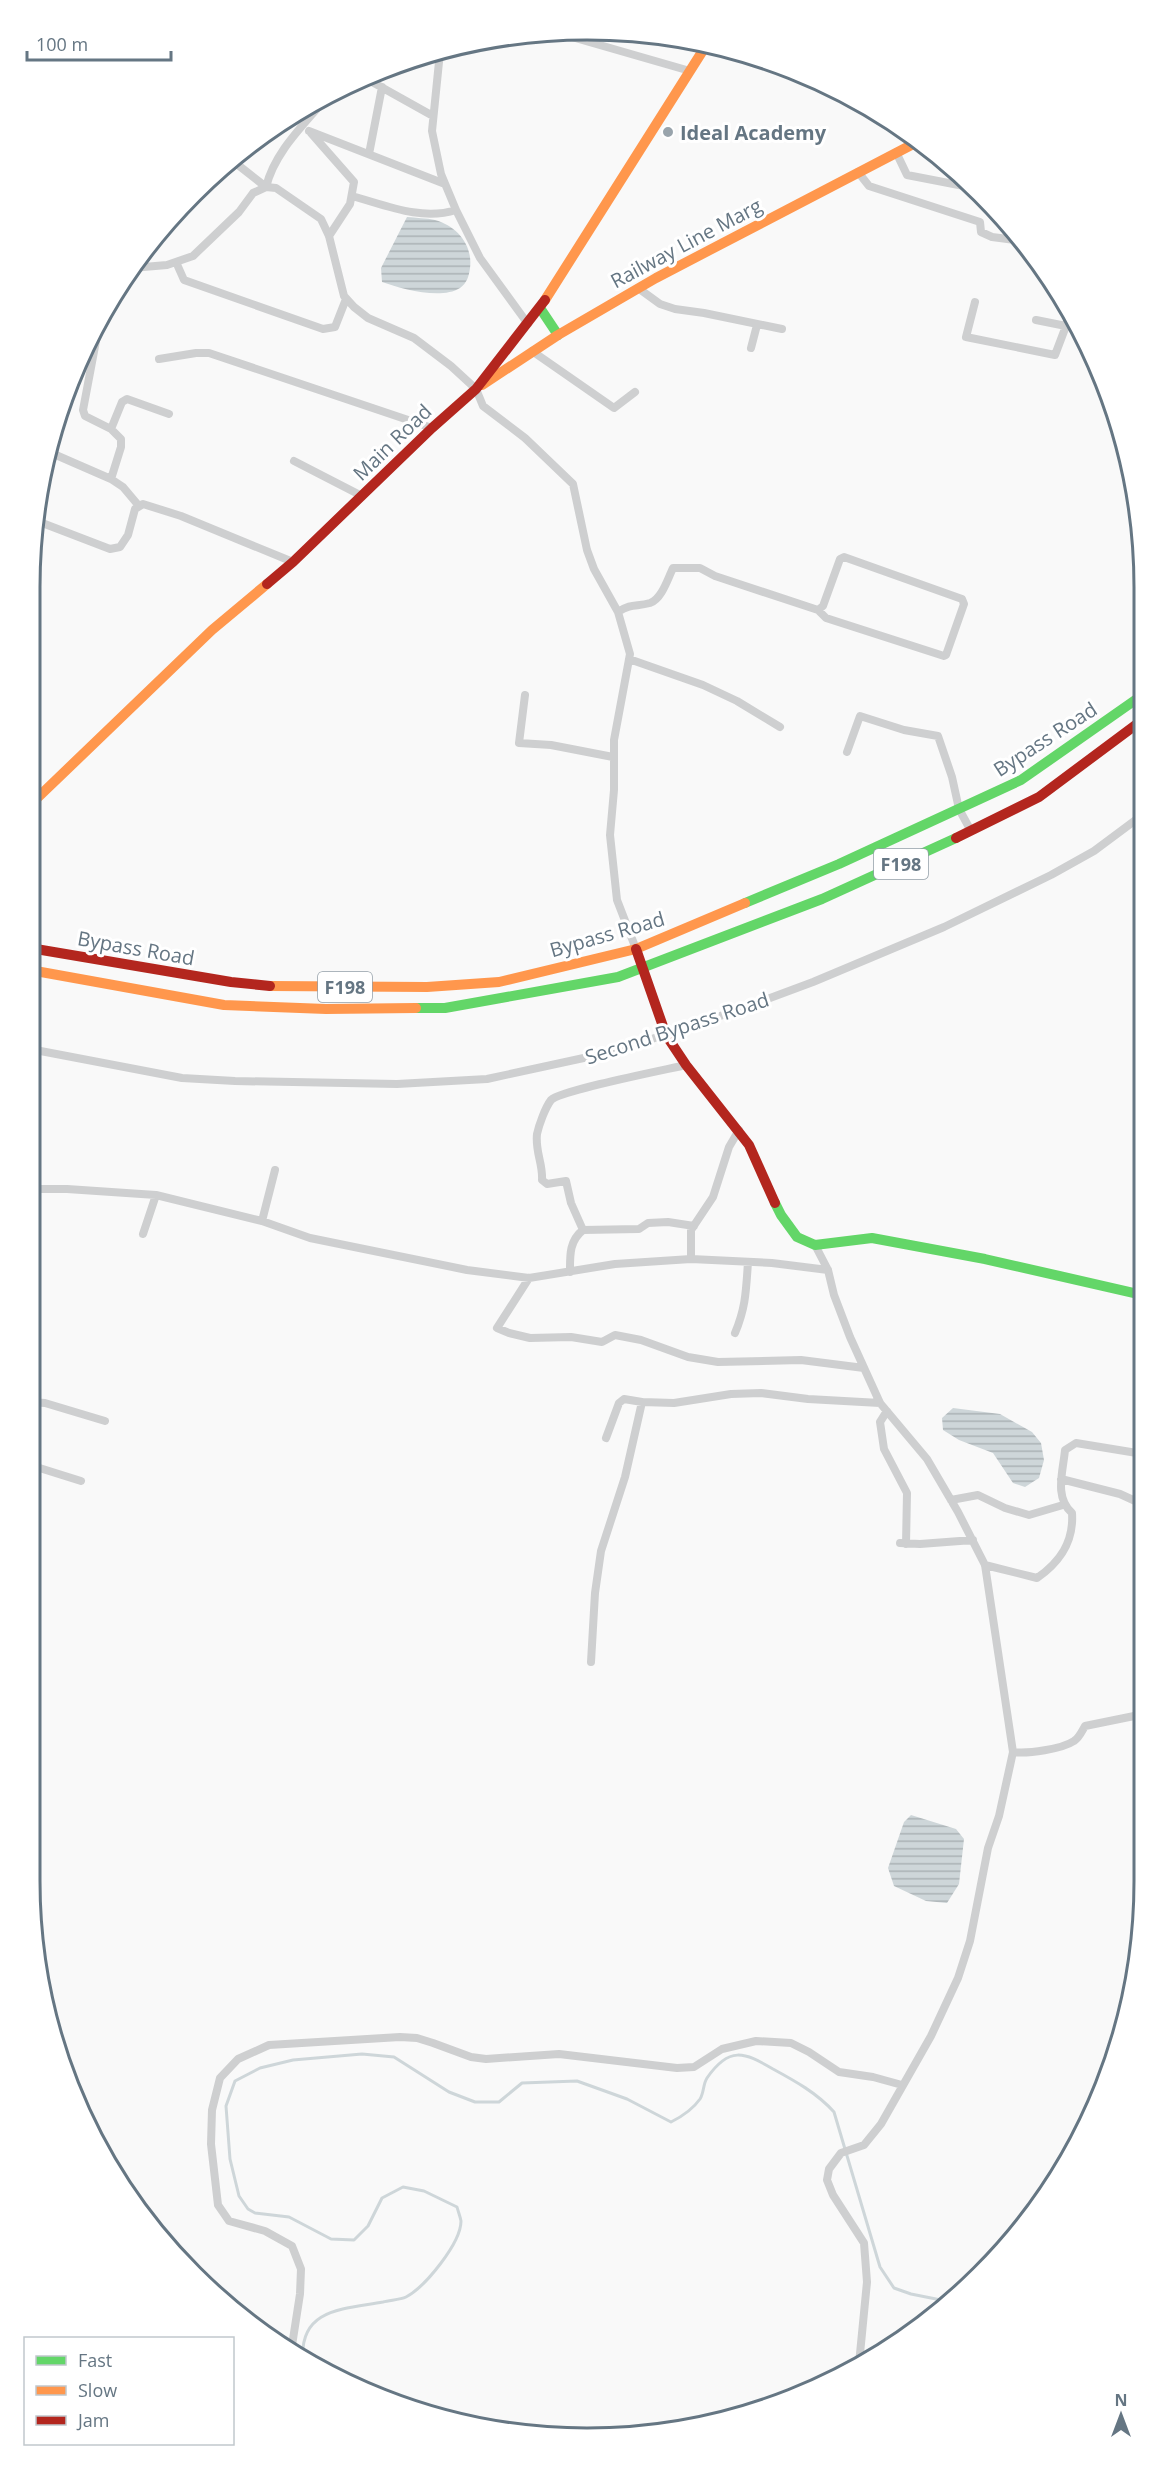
<svg xmlns="http://www.w3.org/2000/svg" width="1175" height="2469" viewBox="0 0 1175 2469" font-family="'Open Sans',sans-serif">
<style>
.water{fill:url(#water-rules)}
.lines{fill:none;stroke-linecap:round;stroke-linejoin:round}
.stream{stroke:#ced6d9;stroke-width:3}
.street{stroke:#cecfd0;stroke-width:8}
.fast{stroke:#63d668;stroke-width:10}
.slow{stroke:#ff974d;stroke-width:10}
.jam{stroke:#b3261e;stroke-width:10}
.poi-dot{fill:#99a4ac;stroke:#fff;stroke-width:2}
.labels{text-anchor:middle;dominant-baseline:central;stroke-width:6;stroke-linejoin:round;paint-order:stroke}
.shield{fill:#fff;stroke:#939fa8;stroke-width:1.5}
.shield-label{font-size:18px;font-weight:bold;fill:#657683}
.poi-label{font-size:20px;font-weight:bold;fill:#657683;stroke:#fff;text-anchor:start}
.street-label{font-size:20px;fill:#657683;stroke:#fff}
.rim{fill:none;stroke:#657683;stroke-width:3}
</style>
<defs>
<pattern id="water-rules" width="6" height="5" patternUnits="userSpaceOnUse" patternTransform="scale(1.5)"><rect width="6" height="5" fill="#ced6d9"/><path d="M0 2.5h6" fill="none" stroke="#abb2b5"/></pattern>
</defs>
<rect width="100%" height="100%" fill="#f9f9f9"/>
<path class="water" d="M407,217C416,218 426,218 435,220C457,226 473,245 470,268C469,276 467,283 460,288C441,300 402,289 382,282L381,268Z
M953,1408L1000,1414L1032,1432L1041,1443L1044,1460L1039,1478L1025,1487L1013,1483L993,1453L959,1440L943,1430L942,1418Z
M911,1815L956,1829L964,1839L959,1884L947,1903L926,1901L894,1886L888,1868L904,1822Z"/>
<g class="lines">
<path class="stream" d="M303,2360C299,2308 344,2309 383,2302C390,2300 400,2300 406,2297C425,2287 461,2243 461,2221C460,2216 458,2211 457,2207L424,2191L403,2187L382,2198L368,2226L354,2240L331,2239L289,2217L255,2213L248,2209L239,2196L230,2159L226,2106L235,2081L260,2068L293,2060L362,2054L394,2057L449,2092L475,2102H499L522,2083L577,2081L627,2099L671,2122C681,2117 693,2109 700,2099C704,2093 703,2084 707,2078C729,2046 744,2052 773,2069C795,2081 817,2093 834,2112L880,2267L894,2288L911,2294L946,2301"/>
<path class="street" d="M558,33L690,71
M473,43L489,44L492,39
M440,52L432,131L441,174L456,210L480,258L528,324
M365,78L433,116
M309,131L445,184
M311,133L354,182L350,204L329,236
M896,152L907,175L969,187
M369,154L382,87
M233,161L266,187C275,151 304,125 327,97
M858,172L869,186L980,222L981,232L992,237L1023,241
M352,196C385,205 421,221 456,210
M176,262L184,280L323,329L335,327L346,299
M132,268L167,265L193,256L239,212L253,193L266,187L276,188L321,219L329,236L344,296L354,307L368,318L414,338L451,366L476,389L483,406L525,438L573,484L587,550L594,569L618,612L630,654L614,740V790L610,835L617,900L636,949
M638,288L660,304L675,309L704,313L782,329
M975,302L966,337L1055,355L1066,326L1036,320
M1068,315L1066,326L1075,327
M99,325L83,410L85,416L111,429L121,439V447L111,479
M751,348L757,325
M532,351L614,408L635,392
M159,359L196,353H209L432,428
M111,429L122,402L127,399L169,414
M49,452L111,479L123,487L139,506
M294,461L362,496
M37,521L110,549L120,547L128,535L135,509L143,504L181,516L293,562
M618,612C632,603 636,607 650,603C662,599 668,578 673,568H700L715,576L818,610L823,606L840,559L844,557L962,599L964,604L946,655L944,656L826,618L818,610
M629,659L703,685L737,701L780,727
M525,695L519,743L551,745L613,757
M847,752L860,716L904,730L938,736L952,777L959,809L971,831
M30,1049L182,1078L235,1081L397,1084L487,1079L616,1051L738,1010L813,982L944,927L1051,875L1094,851L1141,816
M30,1189H67L156,1195L262,1221L310,1238L467,1270L529,1278L615,1264L691,1259L772,1263L828,1270
M262,1221L275,1170
M583,1230L571,1203L566,1181L547,1184L542,1180C543,1163 535,1152 537,1134C539,1125 545,1108 551,1100C562,1090 664,1070 686,1065
M143,1234L156,1195
M815,1245L828,1270L834,1295L850,1337L880,1403L927,1459L958,1512L985,1565L1013,1752L999,1816L988,1848L970,1941L958,1978L931,2036L881,2124L864,2145L841,2153L829,2169L827,2180L833,2195L864,2243L867,2282L859,2364
M691,1259V1230L713,1197L729,1147L739,1130
M570,1272C570,1256 569,1241 583,1230L639,1229L648,1223L668,1222L694,1226
M529,1278L497,1328L509,1333L530,1338L571,1337L602,1342L615,1335L641,1340L688,1357L718,1362L801,1360L864,1368
M735,1333C746,1307 746,1290 748,1262
M30,1402L45,1403L105,1421
M887,1411L880,1422L884,1449L907,1493L906,1544
M606,1438L619,1403L624,1399L642,1402L674,1403L731,1394L761,1393L808,1399L880,1403
M30,1465L81,1481
M1061,1479L1120,1494L1144,1505
M951,1500L978,1495L1005,1508L1029,1515L1063,1505
M900,1543L920,1544L973,1540
M985,1565L1037,1578C1060,1562 1074,1542 1072,1513C1054,1497 1063,1472 1065,1450L1076,1443L1143,1454
M591,1662L595,1593L601,1551L625,1477L642,1402
M1013,1752C1028,1754 1062,1749 1074,1741C1079,1738 1082,1731 1085,1726L1144,1714
M291,2352L300,2294L301,2269L292,2246L265,2231L229,2221L218,2205L211,2144L212,2110L220,2078L238,2059L269,2045L400,2037L417,2038L433,2043L471,2057L486,2059L559,2054L677,2068L694,2067L722,2049L756,2041L791,2043L809,2052L839,2072L873,2077L902,2085"/>
<path class="fast" d="M540,308L558,335
M745,903L839,864L1021,780L1141,696
M416,1008H445L618,977L822,899L956,838
M775,1203L781,1215L797,1237L815,1245L872,1238L985,1259L1143,1295"/>
<path class="slow" d="M545,300L707,44
M482,385L558,335L656,278L919,141
M30,805L212,630L267,584
M30,970L224,1005L326,1009L416,1008
M270,986L427,987L499,982L636,949L745,903"/>
<path class="jam" d="M267,584L293,562L432,428L476,389L545,300
M956,838L1039,797L1141,721
M30,948L231,982L270,986
M636,949L666,1035L686,1065L749,1145L775,1203"/>
</g>
<circle class="poi-dot" cx="668" cy="132" r="6"/>
<g class="labels">
<g class="shield">
<rect x="874" y="849" width="54" height="30" rx="4.5"/>
<rect x="318" y="972" width="54" height="30" rx="4.5"/>
</g>
<g class="shield-label">
<text x="901" y="864">F198</text>
<text x="345" y="987">F198</text>
</g>
<g class="poi-label">
<text x="680" y="132">Ideal Academy</text>
</g>
<g class="street-label">
<text transform="translate(686 243) rotate(-28)">Railway Line Marg</text>
<text transform="translate(392 442) rotate(-44)">Main Road</text>
<text transform="translate(1045 739) rotate(-33)">Bypass Road</text>
<text transform="translate(607 934) rotate(-16)">Bypass Road</text>
<text transform="translate(136 948) rotate(10)">Bypass Road</text>
<text transform="translate(677 1028) rotate(-18)">Second Bypass Road</text>
</g>
</g>
<path d="M0 0H1175V2469H0ZM587 40H587A547 547 0 0 1 1134 587V1881A547 547 0 0 1 587 2428H587A547 547 0 0 1 40 1881V587A547 547 0 0 1 587 40Z" fill="#fff" fill-rule="evenodd"/>
<path class="rim" d="M587 40H587A547 547 0 0 1 1134 587V1881A547 547 0 0 1 587 2428H587A547 547 0 0 1 40 1881V587A547 547 0 0 1 587 40Z"/>
<rect x="24" y="2337" width="210" height="108" fill="#ffffff" stroke="#c1c8cd" stroke-width="1.5"/>
<rect x="36" y="2356" width="30" height="9" fill="#63d668" stroke="#c1c8cd" stroke-width="1.5"/>
<text x="78" y="2367" font-size="18" fill="#657683">Fast</text>
<rect x="36" y="2386" width="30" height="9" fill="#ff974d" stroke="#c1c8cd" stroke-width="1.5"/>
<text x="78" y="2397" font-size="18" fill="#657683">Slow</text>
<rect x="36" y="2416" width="30" height="9" fill="#b3261e" stroke="#c1c8cd" stroke-width="1.5"/>
<text x="78" y="2427" font-size="18" fill="#657683">Jam</text>
<g transform="translate(1121 2415)" stroke="#ffffff" stroke-width="4.5" paint-order="stroke">
<path d="M0-4.5L10 22L0 15L-10 22Z" fill="#657683"/>
<text y="-9" font-size="16" font-weight="bold" text-anchor="middle" fill="#657683">N</text>
</g>
<path d="M27 51v9h144v-9" fill="none" stroke="#657683" stroke-width="3"/>
<text x="36" y="51" font-size="18" fill="#657683" stroke="#ffffff" stroke-width="4.5" paint-order="stroke">100 m</text>
</svg>
